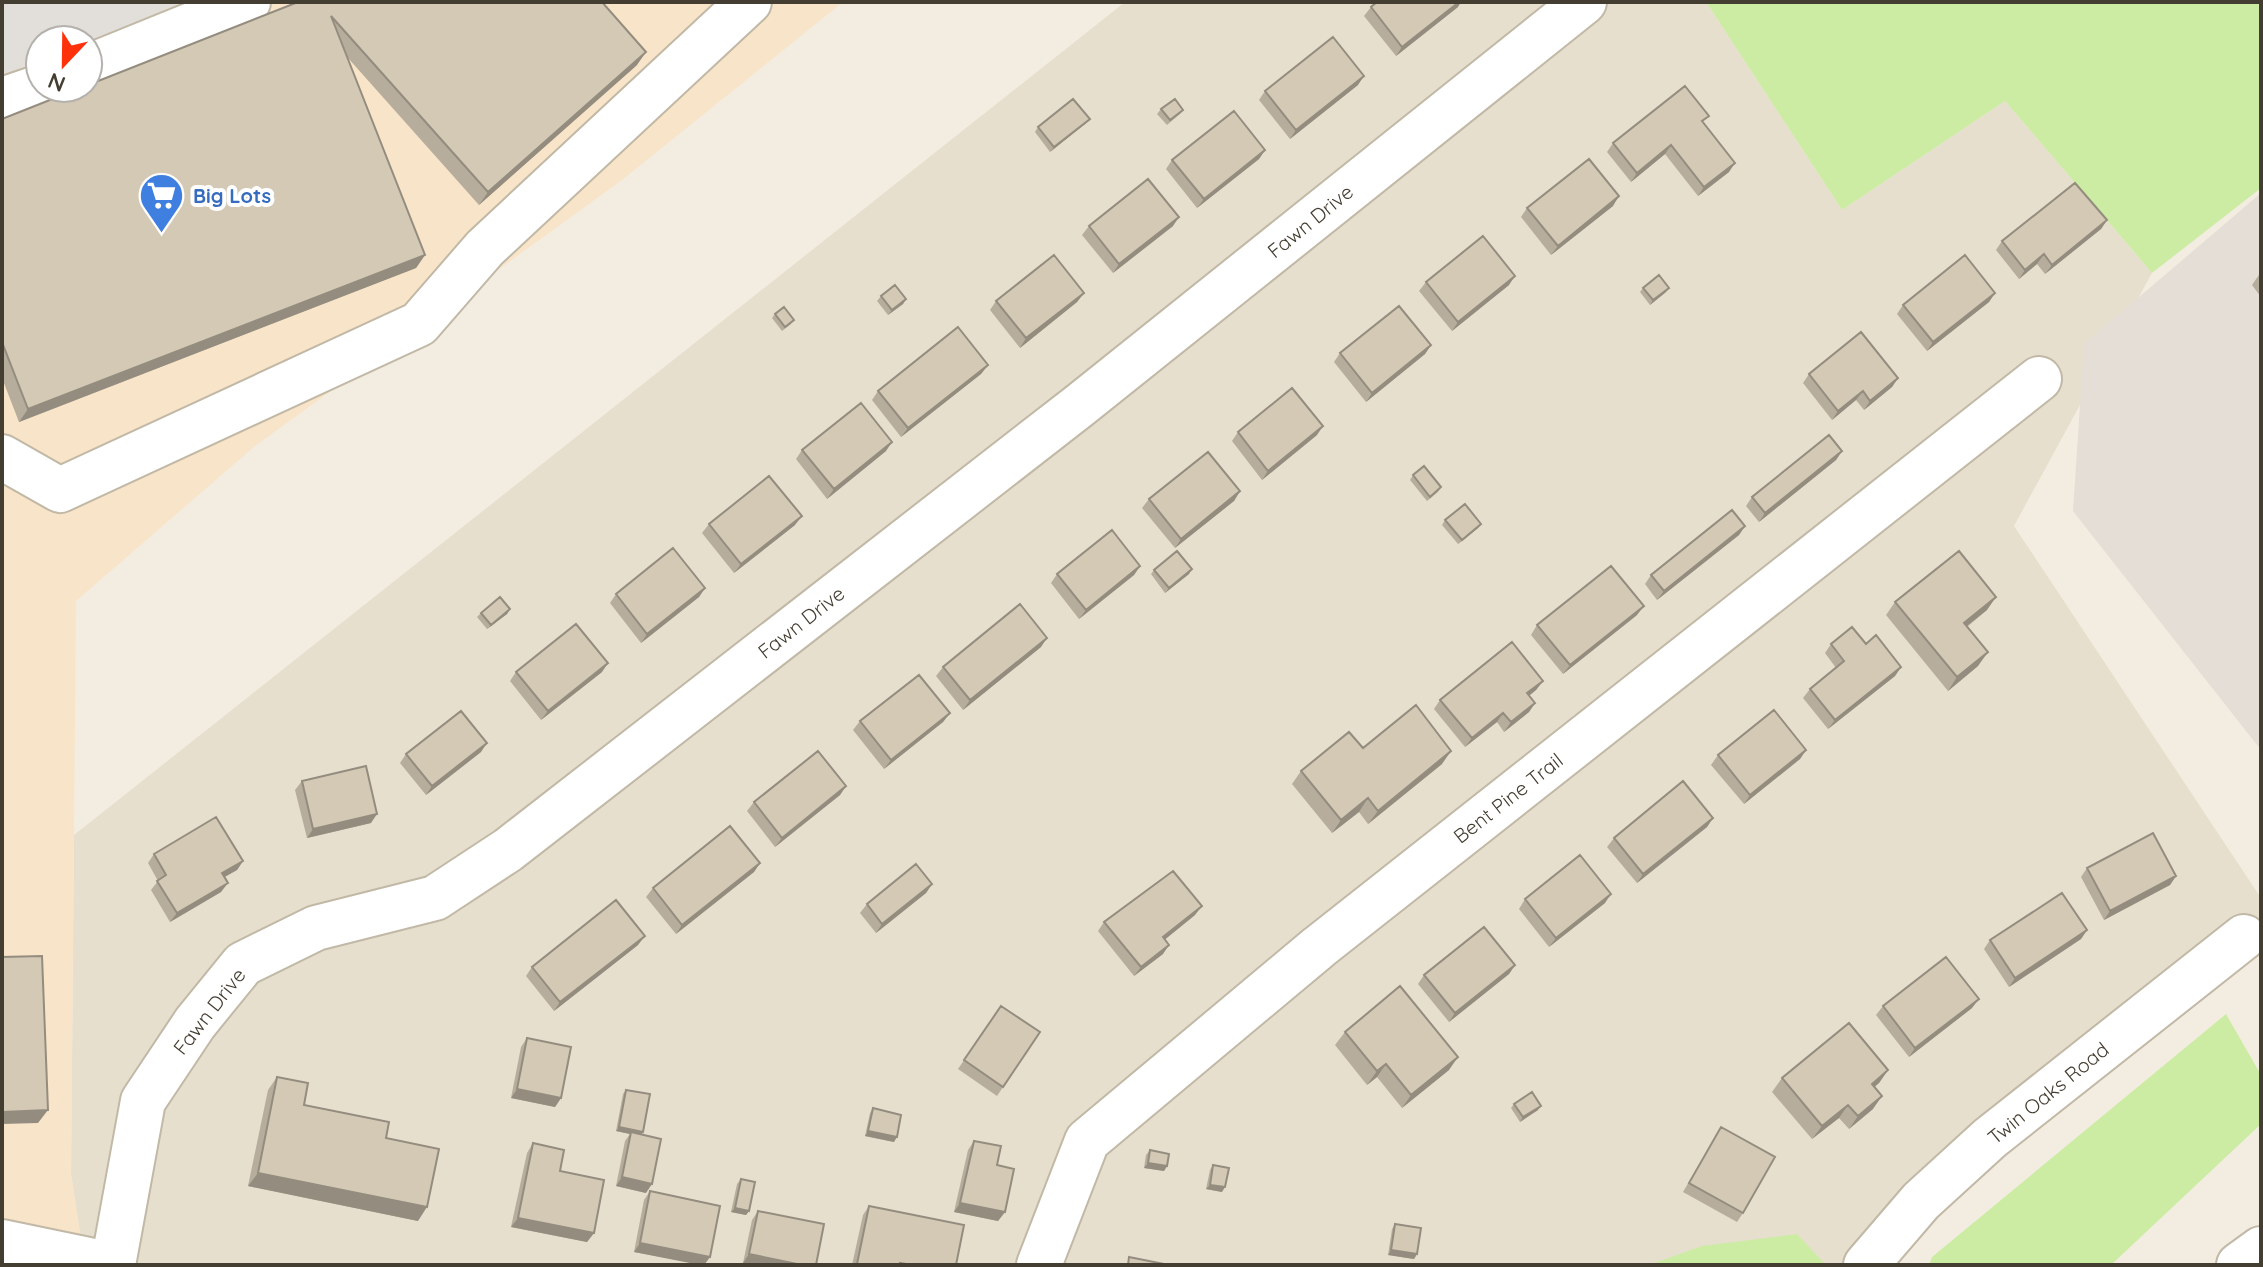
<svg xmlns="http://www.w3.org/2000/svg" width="2263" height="1267" viewBox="0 0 2263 1267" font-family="Quicksand,sans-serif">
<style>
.residential{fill:#e7dfce}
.commercial{fill:#f8e4c8;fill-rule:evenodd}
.industrial{fill:#e4ded6}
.green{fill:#cceca4}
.parking{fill:#e2dfda}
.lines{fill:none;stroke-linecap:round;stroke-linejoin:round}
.minor-casing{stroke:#c1b8a6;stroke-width:48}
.minor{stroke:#fff;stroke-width:44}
.wall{fill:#b6ad9c}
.shaded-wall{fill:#948d7f}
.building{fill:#d4c9b5;stroke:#948d7f;stroke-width:2}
.labels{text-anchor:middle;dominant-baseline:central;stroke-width:8;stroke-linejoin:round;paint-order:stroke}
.shop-label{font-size:20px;font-weight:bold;fill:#366cbe;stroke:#fff;text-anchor:start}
.street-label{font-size:20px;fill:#443d31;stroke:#fff}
</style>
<rect width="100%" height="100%" fill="#f3ede1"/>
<path class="residential" d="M1125,2H1706L1842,210L2005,101L2152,273L2014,526L2261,898V920L1872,1234L1846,1265H85L71,1174L74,835Z"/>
<path class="commercial" d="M2,2H843L622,180L255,446L76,601L71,1174L85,1265H2ZM40,40H88V88H40Z"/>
<path class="industrial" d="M2261,193V750L2073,511L2084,344Z"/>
<path class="green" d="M1706,2H2261V188L2152,273L2005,101L1842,210Z
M2226,1014L2261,1075V1124L2111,1265H1929L1932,1257Z
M1797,1234L1826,1265H1649L1702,1246Z"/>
<path class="parking" d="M2,2H227L88,65V40H40V87L2,107Z"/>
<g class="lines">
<defs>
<path id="minor" d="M88,67L248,2
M2,100L40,87
M2,457L60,490L419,324L485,248L749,2
M2,1242L113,1265
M113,1265L143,1101L195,1023L243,964L316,928L435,898L508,850L1079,406L1584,2
M1039,1265L1087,1141L1319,947L2039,379
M1866,1265L1921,1201L1990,1138L2244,937
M2239,1265L2261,1249"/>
</defs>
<use href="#minor" class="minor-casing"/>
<use href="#minor" class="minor"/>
</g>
<path class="wall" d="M298,2L637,65L479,205L348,58L425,255L416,268L19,422L2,378V119Z
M1371,7H1458L1396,56L1364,16Z
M1358,85L1290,139L1259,100L1265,91Z
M1161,109L1183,110L1180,114L1167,125L1157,114Z
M1090,119L1086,123L1050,152L1035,132L1038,127Z
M1703,123L1729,172L1698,196L1665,154L1631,182L1607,152L1613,143Z
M1265,150L1259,159L1197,208L1166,169L1172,160Z
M1613,206L1551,255L1521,217L1527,208Z
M2107,220L2101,229L2045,274L2037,264L2019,279L1996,250L2002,241Z
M1089,226H1173L1113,273L1082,235Z
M2261,272V297L2252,285Z
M1426,282L1509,285L1452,331L1419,291Z
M1643,288L1666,292L1650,305L1640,292Z
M1084,293L1077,302L1020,348L990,310L996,301Z
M1995,293L1989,302L1927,351L1897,314L1903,305Z
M881,296L906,299L903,304L888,315L877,301Z
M775,314L791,324L782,331L772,318Z
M1431,345L1425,354L1366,402L1334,362L1340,353Z
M988,365L981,374L901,437L872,400L878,391Z
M1809,374L1898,378L1892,387L1864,410L1856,400L1832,420L1803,383Z
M1238,432L1317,435L1262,480L1232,441Z
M802,450L886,451L827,499L796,459Z
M1842,451L1836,460L1759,522L1746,506L1752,497Z
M1413,475L1441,487L1438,492L1427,501L1410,480Z
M1240,491L1234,501L1175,548L1142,508L1149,499Z
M1445,520L1478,528L1458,544L1442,525Z
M709,524L795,525L734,573L702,533Z
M1745,526L1739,535L1657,600L1645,584L1651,575Z
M1140,566L1134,575L1079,619L1051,583L1057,574Z
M1154,570L1189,574L1165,593L1151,574Z
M705,588L699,597L641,643L610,603L616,594Z
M1895,602L1987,610L1967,627L1978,666L1948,691L1886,615Z
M510,609L507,614L487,629L477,617L481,613Z
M1637,615L1563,674L1531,635L1537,625Z
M1831,644H1866L1901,667L1895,676L1828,729L1803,698L1810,689L1836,668L1825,653Z
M1041,647L963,710L936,676L943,667Z
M516,672H602L541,720L510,681Z
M1543,681L1536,690L1529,696L1535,703L1529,712L1504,732L1497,722L1465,747L1434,709L1440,700Z
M950,713L943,722L884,769L853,730L860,721Z
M1363,748L1442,764L1368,824L1359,812L1332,833L1292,784L1301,771Z
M1806,750L1800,759L1744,804L1711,765L1718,755Z
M481,752L426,795L400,763L406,754Z
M302,781L371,823L307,838L295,790Z
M846,786L840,795L775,847L747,811L754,802Z
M1713,818L1707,827L1637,883L1607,847L1614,838Z
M154,854L243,861L237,870L224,877L221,892L170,922L151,890L158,881L148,863Z
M760,863L754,872L676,934L646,897L653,888Z
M2087,868L2176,876L2170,885L2104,920L2081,877Z
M932,884L926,893L876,933L860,913L867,904Z
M1525,899L1605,903L1549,947L1519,909Z
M1195,915L1165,939L1163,954L1134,976L1098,931L1104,922Z
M2087,930L2081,939L2009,987L1984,949L1990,940Z
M638,945L554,1011L526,976L532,967Z
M1515,965L1509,974L1449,1022L1418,984L1424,975Z
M1001,1006L1040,1032L997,1096L958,1069Z
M1883,1006L1972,1008L1909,1057L1876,1015Z
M1345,1032L1449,1070L1402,1108L1377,1077L1367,1085L1335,1045Z
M527,1038L561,1098L555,1107L511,1098L521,1047Z
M1888,1070L1879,1083L1874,1087L1873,1109L1849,1129L1839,1118L1812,1139L1772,1092L1782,1078Z
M277,1077L304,1105L386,1138L418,1221L248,1186L268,1090Z
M626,1090L641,1134L646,1193L616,1186L625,1141L630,1134L616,1131L623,1094Z
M1514,1104L1538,1110L1520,1122L1511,1108Z
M873,1108L894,1142L865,1136L870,1113Z
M1721,1127L1743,1213L1737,1222L1683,1192Z
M974,1141L997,1165L1005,1212L998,1221L954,1212L968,1150Z
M533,1143L560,1171L594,1233L587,1242L511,1227L527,1153Z
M1150,1150L1167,1166L1164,1171L1144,1168L1146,1155Z
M1213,1165L1222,1192L1206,1189L1210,1170Z
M741,1179L749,1211L746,1215L731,1212L737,1184Z
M650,1191L710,1257L704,1265L634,1252L644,1200Z
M869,1206L956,1265H852L863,1215Z
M758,1211L816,1265H751L743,1263L752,1220Z
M1395,1224L1417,1254L1414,1259L1388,1255L1392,1229Z"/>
<path class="shaded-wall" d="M1459,2H1461L1458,7L1396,56L1402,47Z
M646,52L637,65L479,205L488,192Z
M1364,76L1358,85L1290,139L1296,130Z
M1090,119L1086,123L1050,152L1054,147Z
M1671,145L1665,154L1631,182L1637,173Z
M1265,150L1259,159L1197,208L1204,199Z
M1735,163L1729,172L1698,196L1704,187Z
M1619,196L1613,206L1551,255L1558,246Z
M1179,217L1173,226L1113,273L1119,264Z
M2107,220L2101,229L2045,274L2052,265Z
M2044,254L2037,264L2019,279L2025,270Z
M425,255L416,268L19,422L28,409Z
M1515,276L1509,285L1452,331L1458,322Z
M1669,288L1666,292L1650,305L1653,300Z
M1084,293L1077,302L1020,348L1026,338Z
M1995,293L1989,302L1927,351L1933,342Z
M906,299L903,304L888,315L892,310Z
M1431,345L1425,354L1366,402L1372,393Z
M988,365L981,374L901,437L908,428Z
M1898,378L1892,387L1864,410L1870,401Z
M1863,391L1856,400L1832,420L1838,411Z
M1323,426L1317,435L1262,480L1268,471Z
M892,442L886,451L827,499L834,489Z
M1842,451L1836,460L1759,522L1765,513Z
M1240,491L1234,501L1175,548L1181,539Z
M802,516L795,525L734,573L741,564Z
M1481,524L1478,528L1458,544L1462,540Z
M1745,526L1739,535L1657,600L1664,591Z
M1140,566L1134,575L1079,619L1086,610Z
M1192,569L1189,574L1165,593L1169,588Z
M705,588L699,597L641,643L647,634Z
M1996,597L1987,610L1954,636L1964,623Z
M1644,606L1637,615L1563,674L1570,665Z
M510,609L507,614L487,629L491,625Z
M1047,638L1041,647L963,710L970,700Z
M1988,652L1978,666L1948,691L1957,677Z
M608,663L602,672L541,720L548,711Z
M1901,667L1895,676L1828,729L1835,720Z
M1543,681L1536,690L1521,702L1527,693Z
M1535,703L1529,712L1504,732L1511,722Z
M950,713L943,722L884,769L891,760Z
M1503,713L1497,722L1465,747L1472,738Z
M487,743L481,752L426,795L432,786Z
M1806,750L1800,759L1744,804L1750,795Z
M1451,751L1442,764L1368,824L1378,811Z
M846,786L840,795L775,847L782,838Z
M1368,798L1359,812L1332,833L1341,820Z
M377,814L371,823L307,838L313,829Z
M1713,818L1707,827L1637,883L1643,874Z
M243,861L237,870L216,882L222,873Z
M760,863L754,872L676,934L682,925Z
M2176,876L2170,885L2104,920L2110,911Z
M228,883L221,892L170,922L177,913Z
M932,884L926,893L876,933L882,924Z
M1611,894L1605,903L1549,947L1556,938Z
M1202,906L1195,915L1157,946L1163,937Z
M2087,930L2081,939L2009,987L2015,978Z
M645,936L638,945L554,1011L560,1002Z
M1169,945L1163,954L1134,976L1141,967Z
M1515,965L1509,974L1449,1022L1455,1013Z
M1979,999L1972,1008L1909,1057L1915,1048Z
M1458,1057L1449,1070L1402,1108L1411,1095Z
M1386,1064L1377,1077L1367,1085L1377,1071Z
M1888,1070L1879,1083L1862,1098L1872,1084Z
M517,1089L561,1098L555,1107L511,1098Z
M1882,1096L1873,1109L1849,1129L1858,1116Z
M1848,1105L1839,1118L1812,1139L1822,1126Z
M1541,1106L1538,1110L1520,1122L1523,1117Z
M48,1110L38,1123L2,1124V1112Z
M619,1127L643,1132L640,1137L631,1132L630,1134L616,1131Z
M868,1131L897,1137L894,1142L865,1136Z
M1148,1163L1167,1166L1164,1171L1144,1168Z
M258,1173L427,1207L418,1221L248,1186Z
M622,1177L652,1184L646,1193L616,1186Z
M1210,1185L1225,1187L1222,1192L1206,1189Z
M960,1203L1005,1212L998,1221L954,1212Z
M735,1208L749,1211L746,1215L731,1212Z
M518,1218L594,1233L587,1242L511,1227Z
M640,1243L710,1257L704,1265H700L634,1252Z
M1391,1250L1417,1254L1414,1259L1388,1255Z
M749,1254L802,1265H751L743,1263Z"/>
<path class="building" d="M298,2H602L646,52L488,192L331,16L425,255L28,409L2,342V119L80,88H88V85Z
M1377,2H1459L1402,47L1371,7Z
M1333,37L1364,76L1296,130L1265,91Z
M1685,86L1709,116L1702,121L1735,163L1704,187L1671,145L1637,173L1613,143Z
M1073,99L1090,119L1054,147L1038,127Z
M1175,99L1183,110L1170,120L1161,109Z
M1234,111L1265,150L1204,199L1172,160Z
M1589,159L1619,196L1558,246L1527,208Z
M1148,179L1179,217L1119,264L1089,226Z
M2075,183L2107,220L2052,265L2044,254L2025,270L2002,241Z
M1483,236L1515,276L1458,322L1426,282Z
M1054,255L1084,293L1026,338L996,301Z
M1965,255L1995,293L1933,342L1903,305Z
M1659,275L1669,288L1653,300L1643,288Z
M895,285L906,299L892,310L881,296Z
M1399,306L1431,345L1372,393L1340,353Z
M784,307L794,320L785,327L775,314Z
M958,327L988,365L908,428L878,391Z
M1861,332L1898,378L1870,401L1863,391L1838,411L1809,374Z
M1292,388L1323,426L1268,471L1238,432Z
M861,403L892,442L834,489L802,450Z
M1829,435L1842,451L1765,513L1752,497Z
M1208,452L1240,491L1181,539L1149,499Z
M1424,466L1441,487L1430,497L1413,475Z
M769,476L802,516L741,564L709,524Z
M1465,504L1481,524L1462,540L1445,520Z
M1732,510L1745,526L1664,591L1651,575Z
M1112,530L1140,566L1086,610L1057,574Z
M673,548L705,588L647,634L616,594Z
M1177,551L1192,569L1169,588L1154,570Z
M1959,551L1996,597L1964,623L1988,652L1957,677L1895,602Z
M1611,566L1644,606L1570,665L1537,625Z
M500,597L510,609L491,625L481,613Z
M1020,604L1047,638L970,700L943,667Z
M576,624L608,663L548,711L516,672Z
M1852,627L1866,644L1876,635L1901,667L1835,720L1810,689L1844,661L1831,644Z
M1512,642L1543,681L1527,693L1535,703L1511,722L1503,713L1472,738L1440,700Z
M919,675L950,713L891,760L860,721Z
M1416,705L1451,751L1378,811L1368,798L1341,820L1301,771L1349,732L1363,748Z
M1774,710L1806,750L1750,795L1718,755Z
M461,711L487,743L432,786L406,754Z
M818,751L846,786L782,838L754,802Z
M366,766L377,814L313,829L302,781Z
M1683,781L1713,818L1643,874L1614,838Z
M216,817L243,861L222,873L228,883L177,913L157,881L166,875L154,854Z
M730,826L760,863L682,925L653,888Z
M2153,833L2176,876L2110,911L2087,868Z
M1580,855L1611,894L1556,938L1525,899Z
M916,864L932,884L882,924L867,904Z
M1173,871L1202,906L1163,937L1169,945L1141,967L1104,922Z
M2062,893L2087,930L2015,978L1990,940Z
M616,900L645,936L560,1002L532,967Z
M1484,927L1515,965L1455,1013L1424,975Z
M42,956L48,1110L2,1112V957Z
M1946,957L1979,999L1915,1048L1883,1006Z
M1400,986L1458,1057L1411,1095L1386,1064L1377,1071L1345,1032Z
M1001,1006L1040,1032L1003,1087L964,1060Z
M1849,1023L1888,1070L1872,1084L1882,1096L1858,1116L1848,1105L1822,1126L1782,1078Z
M527,1038L571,1047L561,1098L517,1089Z
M277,1077L308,1083L304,1105L389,1122L386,1138L439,1149L427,1207L258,1173Z
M626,1090L650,1094L643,1132L619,1127Z
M1532,1092L1541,1106L1523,1117L1514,1104Z
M873,1108L901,1115L897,1137L868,1131Z
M1721,1127L1775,1157L1743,1213L1689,1183Z
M631,1132L661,1139L652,1184L622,1177Z
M974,1141L1001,1146L997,1165L1014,1169L1005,1212L960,1203Z
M533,1143L564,1150L560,1171L604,1180L594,1233L518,1218Z
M1150,1150L1169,1154L1167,1166L1148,1163Z
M1213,1165L1229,1168L1225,1187L1210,1185Z
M741,1179L755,1182L749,1211L735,1208Z
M650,1191L720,1206L710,1257L640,1243Z
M869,1206L964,1225L956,1265H912L900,1263V1265H864L857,1264Z
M758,1211L824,1224L816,1265H802L749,1254Z
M1395,1224L1421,1228L1417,1254L1391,1250Z
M1129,1257L1169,1265H1128Z"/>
<defs>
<symbol id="supermarket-pin" viewBox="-11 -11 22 30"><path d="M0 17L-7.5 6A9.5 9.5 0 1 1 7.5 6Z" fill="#3f7fe0" stroke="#fff"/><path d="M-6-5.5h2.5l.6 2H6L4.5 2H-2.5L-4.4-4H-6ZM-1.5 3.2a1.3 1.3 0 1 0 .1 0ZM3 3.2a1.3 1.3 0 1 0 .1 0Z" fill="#fff"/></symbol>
</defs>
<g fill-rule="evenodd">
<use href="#supermarket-pin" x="136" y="170" width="51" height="69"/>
</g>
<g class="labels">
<g class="shop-label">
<text x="193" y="195">Big Lots</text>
</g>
<g class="street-label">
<text transform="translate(1310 221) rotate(-39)">Fawn Drive</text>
<text transform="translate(801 622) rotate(-38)">Fawn Drive</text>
<text transform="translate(1508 798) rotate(-38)">Bent Pine Trail</text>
<text transform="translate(209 1011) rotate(-52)">Fawn Drive</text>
<text transform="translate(2048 1093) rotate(-39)">Twin Oaks Road</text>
</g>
</g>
<rect width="2263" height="1267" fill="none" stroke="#443d31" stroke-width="8"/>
<g transform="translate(64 64) rotate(202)"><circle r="38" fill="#ffffff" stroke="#b4b1ad" stroke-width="2"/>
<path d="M0-6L14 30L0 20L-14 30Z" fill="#ff310b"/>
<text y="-12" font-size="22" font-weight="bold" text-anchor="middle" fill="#443d31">N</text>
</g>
</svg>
